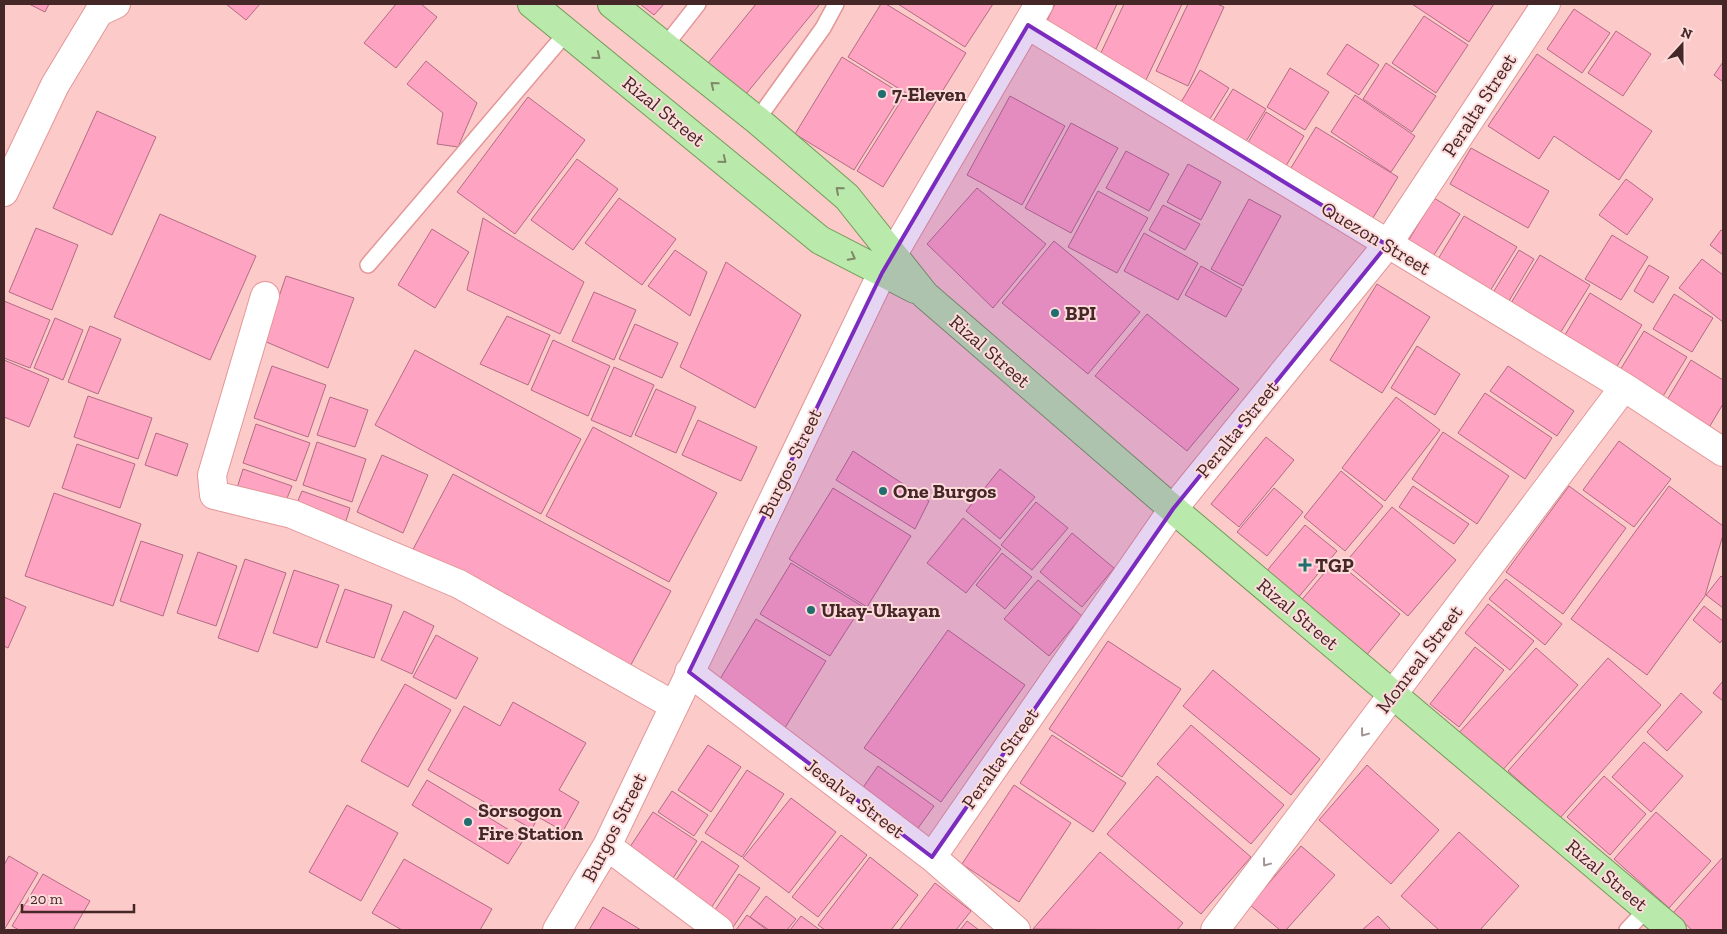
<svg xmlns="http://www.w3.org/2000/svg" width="1727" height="934" viewBox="0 0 1727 934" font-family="'Zilla Slab',serif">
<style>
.building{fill:#fea3c1;stroke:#b36c84}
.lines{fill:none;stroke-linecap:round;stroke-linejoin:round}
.service-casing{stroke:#e49697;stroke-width:18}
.minor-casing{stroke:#e49697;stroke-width:30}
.tertiary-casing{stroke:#e49697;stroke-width:30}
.primary-casing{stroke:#739b58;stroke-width:30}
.service{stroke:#fff;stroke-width:15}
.minor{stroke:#fff;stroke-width:28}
.tertiary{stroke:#fff;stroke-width:28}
.primary{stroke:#b9e9ab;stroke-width:28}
.oneway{stroke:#808869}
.oneway2{stroke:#a29393}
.marked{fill:#7b2cbf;fill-opacity:0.2;stroke:#7b2cbf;stroke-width:4;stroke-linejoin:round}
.poi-dot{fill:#216d6f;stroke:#fedbdb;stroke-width:2}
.labels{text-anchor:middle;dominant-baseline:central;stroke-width:4;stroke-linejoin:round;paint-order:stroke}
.poi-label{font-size:20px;font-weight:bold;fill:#462727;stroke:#fedbdb;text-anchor:start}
.street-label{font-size:20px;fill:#462727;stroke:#fedbdb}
</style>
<rect width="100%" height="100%" fill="#fbcac9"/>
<path class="building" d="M29,4H49L45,12Z
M226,4H260L246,20Z
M396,4H421L437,17L396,68L364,43Z
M640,4H664L654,15Z
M756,4H820L746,94L708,63Z
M881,4H886L966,53L883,187L857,171L906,93L848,57Z
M898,4H993L965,47Z
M1055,4H1117L1096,49L1045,25Z
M1124,4H1182L1146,80L1099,57Z
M1188,4H1217L1224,7L1188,86L1156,71Z
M1412,4H1494L1469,42Z
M1574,9L1610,33L1582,73L1547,49Z
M1424,16L1468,45L1436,93L1392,63Z
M1616,31L1651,54L1623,96L1588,73Z
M1347,44L1379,65L1359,95L1327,74Z
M1537,54L1652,131L1619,180L1554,136L1539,159L1488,126Z
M842,57L902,94L854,170L795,134Z
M426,61L477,103L458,147L437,144L443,113L407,84Z
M1723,62V82L1714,75Z
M1386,63L1436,96L1412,132L1363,99Z
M1290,68L1329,92L1305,130L1267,107Z
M1200,70L1229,88L1205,127L1177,109Z
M1233,89L1266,109L1240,151L1207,131Z
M1355,95L1415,136L1391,172L1331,132Z
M1010,96L1065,126L1022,205L967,175Z
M528,97L585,140L515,234L457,192Z
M97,111L156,137L112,235L53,208Z
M1266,112L1304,136L1281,174L1243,151Z
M1071,123L1118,148L1071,233L1025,208Z
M1316,127L1398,177L1368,226L1286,176Z
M1471,148L1549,191L1528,228L1450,184Z
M1126,151L1169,174L1149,211L1106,188Z
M577,159L618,189L573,250L531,220Z
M1188,164L1221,182L1201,220L1167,202Z
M1626,179L1653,199L1627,235L1599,215Z
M977,188L1046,244L993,308L927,244Z
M1098,191L1148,218L1117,273L1068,247Z
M619,198L676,239L642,285L585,243Z
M1434,198L1460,214L1432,258L1407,243Z
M1249,199L1281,216L1243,286L1211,269Z
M1163,205L1200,224L1185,250L1149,230Z
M160,214L256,256L210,360L114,317Z
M1464,216L1517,247L1487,296L1435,264Z
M483,218L584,282L560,334L467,290Z
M36,228L78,245L52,310L9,292Z
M432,229L469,252L435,308L398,285Z
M1721,230L1723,231V255L1710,245Z
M1144,233L1198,263L1178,300L1124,271Z
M1612,235L1648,257L1621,300L1585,279Z
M1054,241L1140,312L1088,374L1002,303Z
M675,250L707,272L690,316L648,286Z
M1519,250L1534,259L1506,306L1491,296Z
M1540,255L1590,285L1557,338L1508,308Z
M1702,259L1723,275V322L1679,288Z
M726,262L801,315L755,408L680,367Z
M1649,265L1669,277L1653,303L1634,291Z
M1201,266L1242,289L1226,317L1185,295Z
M286,276L354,298L328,368L264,341Z
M1377,284L1430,317L1382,393L1330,360Z
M594,292L636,310L614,360L572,341Z
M1590,293L1642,325L1611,376L1559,345Z
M1674,294L1713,318L1692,352L1653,329Z
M4,301L50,320L30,368L4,358Z
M1147,314L1239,389L1187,451L1095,376Z
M507,316L550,335L528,385L480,364Z
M55,318L83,330L63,380L34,368Z
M635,324L678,343L662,378L619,359Z
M90,326L121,339L98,394L68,382Z
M1644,331L1687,357L1657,406L1614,380Z
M553,340L610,366L588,416L531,390Z
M1417,346L1460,374L1435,415L1391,388Z
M415,350L581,439L541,514L375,425Z
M4,360L49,379L29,427L4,417Z
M1691,360L1723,380V404L1704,436L1661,410Z
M272,366L326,385L308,437L254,418Z
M1508,366L1574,411L1557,436L1490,391Z
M614,367L654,385L631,437L591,420Z
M656,389L696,407L676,453L635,435Z
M1485,393L1552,438L1525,479L1458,433Z
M88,396L152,418L138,459L74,437Z
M330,397L368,410L355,447L317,435Z
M1396,397L1440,430L1385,501L1342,468Z
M698,420L757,447L741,481L682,455Z
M256,424L310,443L296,481L243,463Z
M593,427L717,493L669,582L546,516Z
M1443,432L1509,476L1477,524L1412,479Z
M156,433L188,444L177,476L145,465Z
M1266,437L1294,460L1239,527L1211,504Z
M1619,441L1671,479L1634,527L1583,490Z
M317,442L366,459L352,502L303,485Z
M77,444L135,464L120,508L62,488Z
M853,451L929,501L915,529L836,480Z
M382,455L428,475L403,533L357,512Z
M243,469L292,486L285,503L237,488Z
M1000,469L1035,497L1000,539L966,511Z
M1341,471L1383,506L1345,551L1304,517Z
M453,474L671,591L627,672L410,555Z
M1413,486L1469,524L1454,544L1399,507Z
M1569,486L1626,528L1563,614L1506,572Z
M1669,486L1723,526V535L1705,596L1647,675L1571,619Z
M833,488L911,536L867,607L789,559Z
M1274,488L1303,512L1267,556L1237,532Z
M302,491L350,508L344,527L295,508Z
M54,493L141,524L113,606L25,576Z
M1036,502L1068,528L1032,570L1001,545Z
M1392,507L1456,560L1408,616L1345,563Z
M963,518L1001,549L966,593L927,563Z
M1305,525L1337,551L1297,599L1265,573Z
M1072,533L1114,568L1082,607L1040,572Z
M141,541L183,555L163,616L120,601Z
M198,552L237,566L216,626L177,613Z
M1002,553L1032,577L1005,609L976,585Z
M245,559L286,573L258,652L218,638Z
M1335,560L1400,614L1365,657L1300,602Z
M791,563L862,606L830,656L760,614Z
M294,570L339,585L317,648L273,633Z
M1721,576L1723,578V608L1706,595Z
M1506,579L1562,624L1545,645L1489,599Z
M1038,580L1082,616L1049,656L1004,619Z
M345,589L392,605L374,658L326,642Z
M4,597L26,607L8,648L4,646Z
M1488,604L1534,641L1510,670L1465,633Z
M1704,606L1723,621V639L1720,643L1693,620Z
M404,611L434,626L412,674L381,660Z
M756,619L826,661L783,731L714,689Z
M948,630L1025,685L941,802L864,748Z
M436,635L478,658L456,699L413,677Z
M1108,641L1181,689L1122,777L1049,729Z
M1475,647L1504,670L1459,727L1430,704Z
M1536,648L1578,685L1500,773L1457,735Z
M1608,658L1661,705L1560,818L1508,771Z
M1213,670L1320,759L1291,795L1183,706Z
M1723,681V701L1713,693Z
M405,684L451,710L408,787L361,761Z
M1681,693L1702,712L1667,751L1647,732Z
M513,702L586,743L559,790L579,802L563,831L538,817L532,829L428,770L464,706L500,726Z
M1191,725L1284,805L1251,844L1157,764Z
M1052,735L1126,783L1093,832L1020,783Z
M1644,742L1683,776L1651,812L1612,777Z
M708,745L741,767L711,812L678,790Z
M1367,765L1439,830L1391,884L1319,820Z
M878,766L934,806L913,835L857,796Z
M747,770L784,794L742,857L705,833Z
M1157,776L1251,857L1201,914L1107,834Z
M1604,776L1646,814L1610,855L1567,817Z
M427,780L524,839L508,864L412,805Z
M1014,785L1071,823L1019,902L962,864Z
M672,791L708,815L694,836L658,812Z
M791,798L836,832L789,893L743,858Z
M347,805L398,833L361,901L309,872Z
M653,812L697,841L668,886L624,856Z
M1656,812L1711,861L1669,908L1614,859Z
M1459,832L1519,886L1480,930H1439L1401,896Z
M841,835L867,855L818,917L792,897Z
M702,841L739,866L705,917L668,892Z
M1301,846L1335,875L1286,930H1280L1250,905Z
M1100,852L1183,923L1177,930L1033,929Z
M9,856L38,873L4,930V865Z
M870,857L918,895L891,930H825L818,925Z
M1723,857V930H1692L1673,913Z
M404,859L492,909L480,930H402L372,913Z
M43,874L90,901L73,930H19L12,926Z
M739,874L760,888L731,930L709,919Z
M935,883L971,911L956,930H899Z
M766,896L796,919L787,930H769L750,917Z
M603,907L641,930H589Z
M747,915L767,930H736Z
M801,916L820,930H790Z
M1378,916L1391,930H1362Z
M967,921L979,930H960Z"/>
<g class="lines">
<defs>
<path id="service" d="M665,46L698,4
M757,120L823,28L836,4
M368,265L567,32
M1627,930L1647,909"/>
<path id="minor" d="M1028,25L1624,387L1723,452
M4,192L55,85L99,12L116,4
M265,296L212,475L214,495L292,514L459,584L673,705
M689,672L932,857L1016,930
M1393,694L1624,387
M607,846L719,930
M932,857L1173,509L1387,245L1546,4
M557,930L607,846L882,273L1039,4"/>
<path id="tertiary" d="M1215,930L1393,694"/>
<path id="primary" d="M532,4L820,240L915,289
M612,4L757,120L847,197L925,295L1173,509L1672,930"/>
</defs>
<use href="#service" class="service-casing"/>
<use href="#minor" class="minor-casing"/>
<use href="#tertiary" class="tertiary-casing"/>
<use href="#primary" class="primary-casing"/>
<use href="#service" class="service"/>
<use href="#minor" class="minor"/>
<use href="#tertiary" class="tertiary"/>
<use href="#primary" class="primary"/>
</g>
<defs><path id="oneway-chevron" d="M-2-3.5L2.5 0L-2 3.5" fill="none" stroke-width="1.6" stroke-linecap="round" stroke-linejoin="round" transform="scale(1.25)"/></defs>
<g class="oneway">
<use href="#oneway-chevron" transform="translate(597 56) rotate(39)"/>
<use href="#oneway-chevron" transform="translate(714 85) rotate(-141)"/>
<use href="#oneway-chevron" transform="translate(723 160) rotate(39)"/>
<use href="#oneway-chevron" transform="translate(839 190) rotate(-139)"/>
<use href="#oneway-chevron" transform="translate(852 257) rotate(28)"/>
</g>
<g class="oneway2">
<use href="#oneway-chevron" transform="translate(1364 733) rotate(127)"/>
<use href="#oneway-chevron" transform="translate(1266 863) rotate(127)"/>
</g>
<path class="marked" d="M1028,25L1387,245L1173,509L932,857L689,672L882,273Z"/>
<g class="poi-dot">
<circle cx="882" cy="94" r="5"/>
<circle cx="1055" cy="313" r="5"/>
<circle cx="883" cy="491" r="5"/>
<path d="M1302.5 557.5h5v5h5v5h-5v5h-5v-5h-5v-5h5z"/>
<circle cx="811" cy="610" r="5"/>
<circle cx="468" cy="822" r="5"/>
</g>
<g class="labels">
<g class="poi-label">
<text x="892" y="94">7-Eleven</text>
<text x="1065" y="313">BPI</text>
<text x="893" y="491">One Burgos</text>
<text x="1315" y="565">TGP</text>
<text x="821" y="610">Ukay-Ukayan</text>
<text x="478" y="810">Sorsogon<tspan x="478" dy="23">Fire Station</tspan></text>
</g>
<g class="street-label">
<text transform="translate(1479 105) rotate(-57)">Peralta Street</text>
<text transform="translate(664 111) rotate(39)">Rizal Street</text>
<text transform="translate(1376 238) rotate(31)">Quezon Street</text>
<text transform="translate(990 351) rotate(41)">Rizal Street</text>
<text transform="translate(1237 429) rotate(-51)">Peralta Street</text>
<text transform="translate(790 463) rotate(-64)">Burgos Street</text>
<text transform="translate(1298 614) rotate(40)">Rizal Street</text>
<text transform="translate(1419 659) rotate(-53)">Monreal Street</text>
<text transform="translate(1000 758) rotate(-55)">Peralta Street</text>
<text transform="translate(855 798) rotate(37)">Jesalva Street</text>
<text transform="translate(614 827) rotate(-63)">Burgos Street</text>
<text transform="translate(1607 875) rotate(40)">Rizal Street</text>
</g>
</g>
<rect width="1727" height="934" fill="none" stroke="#462727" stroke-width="10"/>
<g transform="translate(1682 45) rotate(21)" stroke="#fedbdb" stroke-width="4" paint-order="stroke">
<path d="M0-4L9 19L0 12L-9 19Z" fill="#462727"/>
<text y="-8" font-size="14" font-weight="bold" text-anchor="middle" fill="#462727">N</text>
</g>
<path d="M22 904v8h112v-8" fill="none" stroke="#462727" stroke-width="2.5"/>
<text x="30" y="904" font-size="15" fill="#462727" stroke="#fedbdb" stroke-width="4" paint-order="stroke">20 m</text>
</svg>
